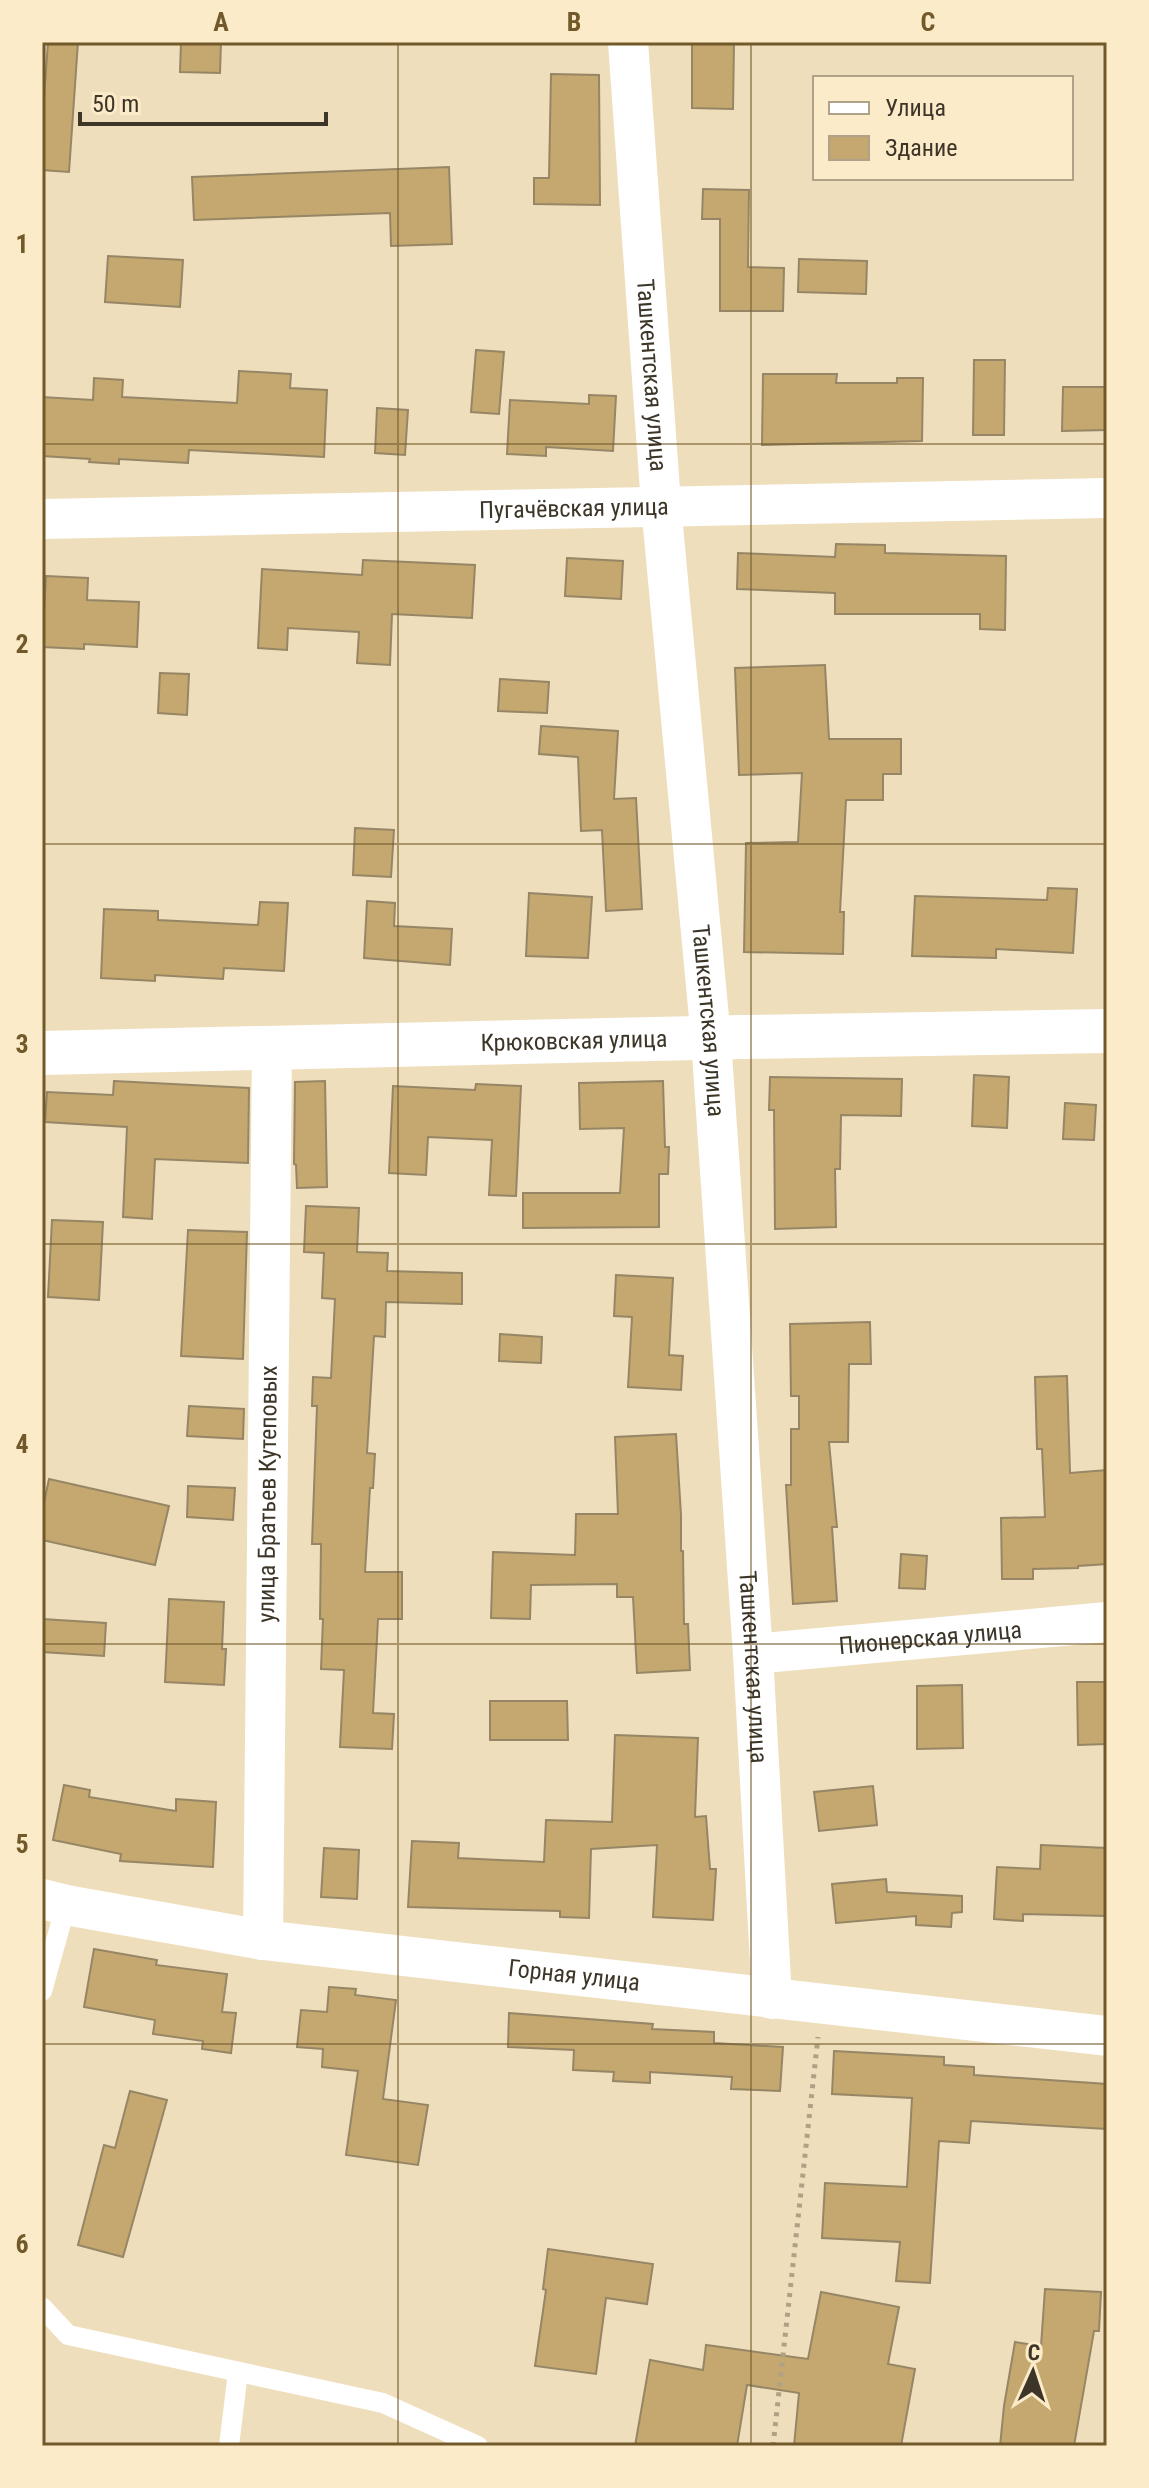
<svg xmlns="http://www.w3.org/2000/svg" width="1149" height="2488" viewBox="0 0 1149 2488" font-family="'Roboto Condensed',sans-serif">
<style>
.building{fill:#c4a86f;stroke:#968666;stroke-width:2}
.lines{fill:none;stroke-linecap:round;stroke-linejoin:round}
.path{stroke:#aea186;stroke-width:5;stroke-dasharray:4 6;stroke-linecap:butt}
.service{stroke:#fff;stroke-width:20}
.minor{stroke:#fff;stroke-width:40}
.tertiary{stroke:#fff;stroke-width:44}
.grid{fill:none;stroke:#71592a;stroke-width:2;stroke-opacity:0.55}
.labels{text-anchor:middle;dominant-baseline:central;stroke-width:7;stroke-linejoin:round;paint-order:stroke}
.street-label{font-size:24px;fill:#3c3528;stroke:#fcebc8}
.neatline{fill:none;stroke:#71592a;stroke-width:3}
.grid-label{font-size:26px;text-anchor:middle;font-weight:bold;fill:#71592a}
</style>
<rect width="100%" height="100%" fill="#efdebb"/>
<path class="building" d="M48,42H78L69,172L42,170V126Z
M181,42H221L220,73L180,72Z
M692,42H734L733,109L692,108Z
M551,74L599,75L600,205L534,204V178H549Z
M449,167L452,244L391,246L390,213L194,220L192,177Z
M703,189L749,190L748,267L784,268L783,311H720V219H702Z
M108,256L183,260L180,307L105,302Z
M799,259L867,261L866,294L798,292Z
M476,350L504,352L499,414L471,412Z
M974,360H1005L1004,435H973Z
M239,371L291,374L290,388L327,390L324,457L189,450L188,463L119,459V464L89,462L90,459L42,456V397L93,400L94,378L123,380L122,397L237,403Z
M763,374H837L836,383H897V378H923L922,441L762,445Z
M1063,387H1107V430L1062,431Z
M589,395L616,396L613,451L546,447V456L507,454L510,400L589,404Z
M377,408L408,410L405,455L375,453Z
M836,544L885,545V553L1006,556L1005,630L980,629V614H835V593L737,589L738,553L835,557Z
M567,558L623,561L621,599L565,596Z
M363,560L475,565L472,618L392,614L390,665L357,663L359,632L288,628L287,650L258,648L262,569L362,575Z
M46,576L88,578L87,600L139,602L137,647L84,644V649L42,647Z
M825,665L829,739H901V774H883V800H846L840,912H844L843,954L744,952L746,843L798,842L802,773L739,775L735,668Z
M160,673L189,674L187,715L158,713Z
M500,679L549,682L547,713L498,711Z
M541,726L618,731L614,799L636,798L642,909L606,911L602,830L581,831L578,757L539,754Z
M355,828L394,830L391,877L353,875Z
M1048,888L1077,889L1073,953L996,949V958L912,956L915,896L1047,900Z
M529,893L592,897L588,958L526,956Z
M367,901L395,903L394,926L452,929L450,965L364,958Z
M260,902L288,903L284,971L224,968L223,979L155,975V981L101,978L104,909L158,911V920L258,925Z
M974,1075L1009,1077L1007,1128L972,1126Z
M770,1077L902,1079L901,1116L841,1115L840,1169H835L836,1227L775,1229L774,1110H769Z
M114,1081L249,1088L248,1163L155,1159L152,1219L123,1217L127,1127L45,1122L47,1092L113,1095Z
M325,1081L327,1187L297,1188L296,1165L294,1164L295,1082Z
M663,1081L665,1147H669L668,1174H659V1227L523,1228V1193H620L624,1128L580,1129L579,1083Z
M476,1084L521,1086L516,1196L489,1195L492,1140L428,1137L426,1175L389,1173L393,1086L475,1090Z
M1065,1103L1096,1105L1094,1140L1063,1139Z
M306,1206L359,1208L357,1252L388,1253L387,1271L462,1273V1304L386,1302L385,1337L374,1336L367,1453L375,1454L373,1488H370L365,1572H402V1619H378L373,1713L394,1714L392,1749L340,1747L344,1670L321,1669L323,1619H320L321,1544H312L317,1406H312L313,1377L331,1378L335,1299L322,1298L324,1253L304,1252Z
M52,1220L103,1222L99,1300L48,1297Z
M188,1230L247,1232L243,1359L181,1356Z
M616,1275L673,1278L669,1355L683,1356L681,1390L628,1387L632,1317L614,1316Z
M870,1322L871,1364H849L848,1442H829L837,1527H832L837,1601L793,1604L786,1485H791V1429H799V1396H791L790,1324Z
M500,1334L542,1337L541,1363L499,1361Z
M1067,1376L1070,1473L1107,1470V1564L1078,1566V1568L1033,1569V1579H1002L1001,1518L1045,1517L1042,1449H1037L1035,1377Z
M189,1406L244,1409L243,1439L187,1436Z
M676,1434L681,1515V1551H683L684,1624H688L690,1670L637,1673L633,1597H617V1584L531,1585L530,1619L491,1618L493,1552L575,1555L576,1514H618L615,1437Z
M49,1479L169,1506L155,1565L42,1540V1512Z
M188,1486L235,1488L233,1520L187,1517Z
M901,1554L927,1556L925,1589L899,1588Z
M169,1599L224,1602L222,1649H226L224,1685L165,1682Z
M42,1619L106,1623L104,1656L42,1652Z
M1077,1682H1107V1744L1078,1745Z
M962,1685L963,1748L917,1749V1686Z
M490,1701H567L568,1740H490Z
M615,1735L698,1738L695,1817L706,1816L710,1869H716L713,1920L653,1917L657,1845L591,1849L589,1918L560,1917V1911L408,1907L412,1841L459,1843L458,1858L544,1862L546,1820L612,1822Z
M64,1785L90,1790L89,1797L176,1811V1799L216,1802L213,1867L120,1861L121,1854L53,1840Z
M873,1786L877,1825L819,1831L814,1792Z
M1041,1845L1107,1848V1916L1023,1914V1921L994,1919L997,1867L1040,1869Z
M324,1848L359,1850L357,1899L321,1897Z
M886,1879L887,1892L962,1896V1912L952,1913L951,1927L916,1925V1916L836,1923L832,1884Z
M94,1949L157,1960L156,1965L227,1974L222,2012L236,2013L231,2053L202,2049L203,2041L153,2034L155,2020L84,2007Z
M329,1987L356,1989L355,1995L396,2000L383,2099L428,2105L418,2165L346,2155L358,2071L322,2067L323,2049L297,2047L301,2010L327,2012Z
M509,2013L653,2024L652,2029L714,2032V2043L783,2047L780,2091L731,2089L732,2077L650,2072V2083L613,2081L614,2072L573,2070L574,2050L508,2047Z
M834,2051L944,2057V2065L974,2067V2075L1107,2084V2129L971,2121L969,2143L939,2141L930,2283L896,2281L900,2242L822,2238L825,2183L907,2187L912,2098L832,2094Z
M130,2091L167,2100L123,2257L78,2245L104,2145L115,2148Z
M548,2249L653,2264L647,2304L606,2298L596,2374L535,2366L546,2290L543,2289Z
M1045,2289L1101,2292L1099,2331H1094L1074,2446H1000L1004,2406L1015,2342L1041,2346Z
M821,2292L899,2307L888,2364L915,2369L901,2446H794L799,2393L747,2385L737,2446H635L650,2360L703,2370L706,2345L808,2359Z"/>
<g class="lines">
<path class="path" d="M773,2446L818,2037"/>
<path class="service" d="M42,1991L66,1905
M42,2307L68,2335L383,2403L478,2446
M229,2446L238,2372"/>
<g class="minor">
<path id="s1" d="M628,42L661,505L711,1039L753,1654L772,1999"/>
<path id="s2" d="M42,519L1107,498"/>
<path id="s3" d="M753,1654L1107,1622"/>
<path id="s4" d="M42,1899L66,1905L263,1940L1107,2036"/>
<path id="s5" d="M263,1940L272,1047"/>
</g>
<path class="tertiary" id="s6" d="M42,1053L742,1037L1107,1031"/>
</g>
<path class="grid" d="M398,42V2446M751,42V2446M42,444H1107M42,844H1107M42,1244H1107M42,1644H1107M42,2044H1107"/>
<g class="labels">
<g class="street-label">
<text stroke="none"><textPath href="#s1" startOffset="334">Ташкентская улица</textPath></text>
<text stroke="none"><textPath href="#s2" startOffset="532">Пугачёвская улица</textPath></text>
<text stroke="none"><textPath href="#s1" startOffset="982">Ташкентская улица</textPath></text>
<text stroke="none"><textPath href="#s6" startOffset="532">Крюковская улица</textPath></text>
<text stroke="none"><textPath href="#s5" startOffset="446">улица Братьев Кутеповых</textPath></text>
<text stroke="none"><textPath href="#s3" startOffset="178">Пионерская улица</textPath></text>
<text stroke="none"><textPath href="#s1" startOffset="1630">Ташкентская улица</textPath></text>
<text stroke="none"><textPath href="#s4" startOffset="538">Горная улица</textPath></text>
</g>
</g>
<rect width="1149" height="2488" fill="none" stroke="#fcebc8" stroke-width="88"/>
<rect x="813" y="76" width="260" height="104" fill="#fcebc8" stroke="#afa288" stroke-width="2"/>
<rect x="829" y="102" width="40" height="12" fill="#ffffff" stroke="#afa288" stroke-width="2"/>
<text x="885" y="116" font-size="24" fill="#3c3528">Улица</text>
<rect x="829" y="136" width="40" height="24" fill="#c4a86f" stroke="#afa288" stroke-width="2"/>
<text x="885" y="156" font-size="24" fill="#3c3528">Здание</text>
<g transform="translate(1033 2372) rotate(3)" stroke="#fcebc8" stroke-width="6" paint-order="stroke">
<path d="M0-6L14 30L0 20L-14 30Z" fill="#3c3528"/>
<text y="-12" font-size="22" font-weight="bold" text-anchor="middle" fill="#3c3528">С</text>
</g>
<path d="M80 112v12h246v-12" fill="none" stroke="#3c3528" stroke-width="4"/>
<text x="92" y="112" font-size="24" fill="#3c3528" stroke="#fcebc8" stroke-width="6" paint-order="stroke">50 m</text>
<rect x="44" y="44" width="1061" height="2400" class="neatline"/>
<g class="grid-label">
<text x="221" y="31">A</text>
<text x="574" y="31">B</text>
<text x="928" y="31">C</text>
<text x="22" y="253">1</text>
<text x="22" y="653">2</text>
<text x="22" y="1053">3</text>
<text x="22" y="1453">4</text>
<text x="22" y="1853">5</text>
<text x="22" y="2253">6</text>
</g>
</svg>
